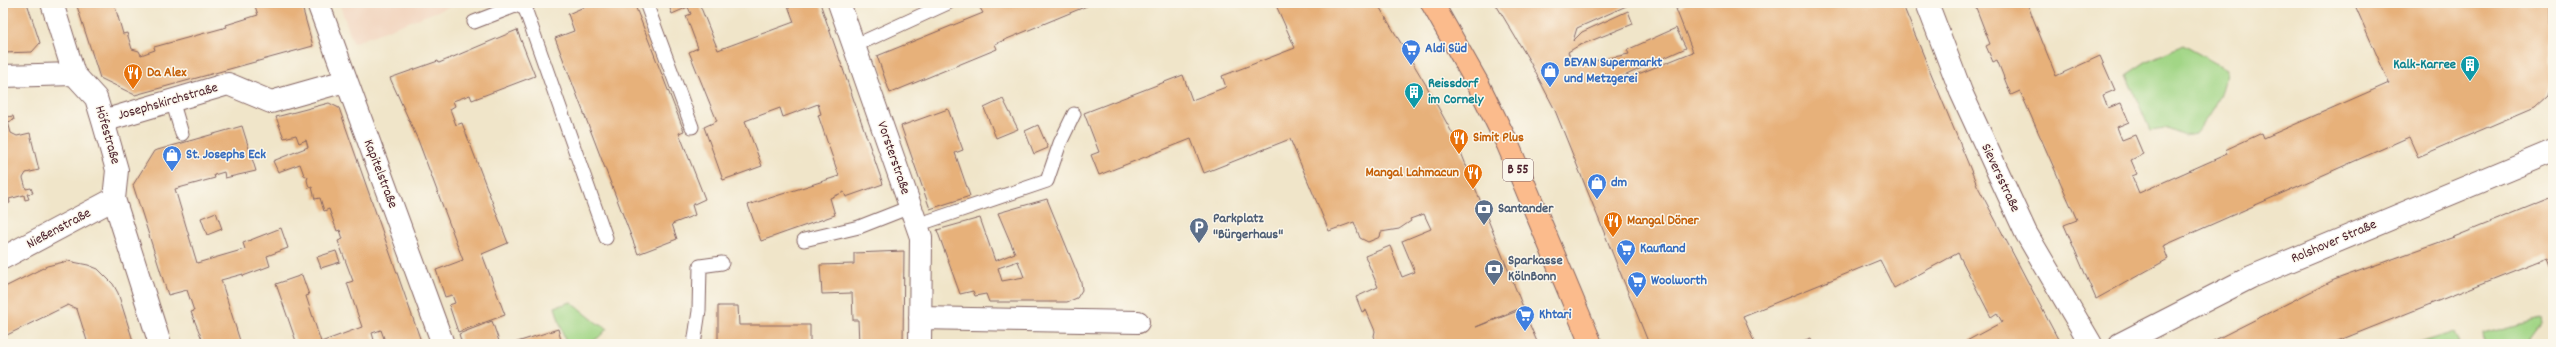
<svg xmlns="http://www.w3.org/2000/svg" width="2556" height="347" viewBox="0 0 2556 347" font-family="Dekko,sans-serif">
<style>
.built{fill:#f2d4be}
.green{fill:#a2d686;stroke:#767a58}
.building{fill:#e7b17a;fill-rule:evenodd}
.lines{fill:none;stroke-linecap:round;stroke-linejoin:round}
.service-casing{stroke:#846462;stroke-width:15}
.minor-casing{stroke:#846462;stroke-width:24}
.tertiary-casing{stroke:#846462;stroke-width:24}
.primary-casing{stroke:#846462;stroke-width:24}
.service{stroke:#fff;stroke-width:13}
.minor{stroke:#fff;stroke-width:22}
.tertiary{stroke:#fff;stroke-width:22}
.primary{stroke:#fbbb8c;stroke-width:22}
.labels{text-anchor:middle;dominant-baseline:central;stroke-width:3;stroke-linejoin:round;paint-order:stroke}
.shield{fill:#fbf7ec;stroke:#7f6065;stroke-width:1}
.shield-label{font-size:13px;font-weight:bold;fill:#4a1f2b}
.shop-label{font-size:14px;font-weight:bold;fill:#366cbe;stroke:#fbf7ec;text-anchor:start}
.culture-label{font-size:14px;font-weight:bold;fill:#0d838f;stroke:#fbf7ec;text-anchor:end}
.food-label{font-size:14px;font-weight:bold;fill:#c56008;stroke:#fbf7ec;text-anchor:start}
.street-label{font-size:14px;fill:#4a1f2b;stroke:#fbf7ec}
.service-label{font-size:14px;font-weight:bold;fill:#4e5e75;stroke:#fbf7ec;text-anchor:start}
</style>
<rect width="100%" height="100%" fill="#fbf7ec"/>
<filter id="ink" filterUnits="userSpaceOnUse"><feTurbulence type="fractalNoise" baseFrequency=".025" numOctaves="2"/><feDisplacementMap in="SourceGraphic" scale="8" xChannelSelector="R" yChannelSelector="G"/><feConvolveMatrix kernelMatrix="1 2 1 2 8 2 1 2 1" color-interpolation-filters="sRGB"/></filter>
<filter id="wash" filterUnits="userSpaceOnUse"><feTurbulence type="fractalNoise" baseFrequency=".012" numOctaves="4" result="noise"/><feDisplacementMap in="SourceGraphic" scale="16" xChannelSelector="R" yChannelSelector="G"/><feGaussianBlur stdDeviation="0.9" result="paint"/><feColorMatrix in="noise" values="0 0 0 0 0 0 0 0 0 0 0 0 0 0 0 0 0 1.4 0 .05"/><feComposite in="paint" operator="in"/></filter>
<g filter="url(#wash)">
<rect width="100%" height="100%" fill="#f0e5c9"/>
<path class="built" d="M339,3H459L353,43Z"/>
<path class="green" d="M2183,45L2226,69C2225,95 2211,114 2195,134L2185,136L2165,128L2150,130L2126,75L2147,61Z
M571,302L597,323L607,328C595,345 585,344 566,344L555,307Z
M2539,319L2540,325L2526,344H2484L2483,334Z
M2454,332L2459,344H2417Z"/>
<g id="blocks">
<path class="building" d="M3,3H27L40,43L32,52L3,53Z
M76,3H114L123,34L127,33L132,49L139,51L141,55L155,50L154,47L227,27L226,25L258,15L254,3H301L313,46L135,95L100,78Z
M593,3H634L684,131L679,133L705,199L692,205L695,215L672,224L677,239L638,254L555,38L574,31L568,14Z
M668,3H699L718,50L794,22L787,3H820L883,184L846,197L844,192L830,198L835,215L761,241L748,205L839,176L818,115L821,114L818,104L783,117L780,108L745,121L762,166L723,180L704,127L717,121L689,52L698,48L686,16L691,14L688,7L672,14Z
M992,3H1094L995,44L997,49L890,93L877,56L983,13L980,8Z
M1275,3H1377L1426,85L1456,140L1523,307L1476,327L1523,309L1538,344H1377L1374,336L1375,331L1366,310L1362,312L1356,297L1378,287L1365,256L1390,246L1402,277L1415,272L1402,241L1431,229L1424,214L1410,219L1411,221L1399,229L1381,232L1380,237L1368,242L1360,238L1354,222L1329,231L1290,139L1204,173L1191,139L1099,175L1091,155L1099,152L1084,113L1183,75L1192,100L1226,87L1222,76L1295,48Z
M1495,3H1633L1577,28L1573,41L1582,32L1628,11L1633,24L1578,46L1568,52L1574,65L1629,54L1627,50L1676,28L1686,48L1624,76L1611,85L1693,52L1676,9L1689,3H1902L1977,185L2059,341L2054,344H1961L2002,322L1997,313L1991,317L1958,253L1894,288L1880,260L1743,316L1755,344H1649L1554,108L1529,60Z
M1970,3H2027L2056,76L2100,56L2115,90L2103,95L2108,108L2121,103L2129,122L2117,127L2122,140L2135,135L2143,154L2131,160L2137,174L2132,176L2139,193L2227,154L2225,150L2262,133L2264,138L2389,83L2354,3H2551L2552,81L2547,96L2535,107L2418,157L2409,137L2163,246L2168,259L2096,299L2064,225L2077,220L2020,91L2011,95L1997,60L1993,62L1986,46L1990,44L1975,5L1971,7Z
M517,30L535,76L472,100L470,95L453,101L455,106L450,109L456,125L462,123L508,243L482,254L505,315L458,332L449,305L455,303L452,295L445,297L436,270L463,260L418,140L390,78L438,61L439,63Z
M1003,99L1018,129L996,138L984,108Z
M329,103L339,108L422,344H386L381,330L372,333L374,340L362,344H297L276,284L302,275L309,295L306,296L321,342L362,327L347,283L353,281L338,241L343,239L340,230L337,231L329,209L324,211L320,198L315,199L312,187L309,188L307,180L308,177L304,175L300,164L278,172L273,161L308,147L306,140L299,143L296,135L284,138L276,117Z
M948,109L963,150L955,153L970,196L930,209L901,126Z
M3,113H6L7,117L13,116L14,120L8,122L11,133L17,136L30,133L39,170L26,173L23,178L26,189L31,188L33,193L27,194L29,199L25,200L24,195L9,199L10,203L6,204L5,200H3Z
M1038,125L1048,148L1034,154L1025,131Z
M242,126L256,171L225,178L224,172L214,175L215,178L175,189L197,263L245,249L243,243L281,228L288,248L267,256L270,266L243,276V274L221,280L241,344H204L191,312L194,311L187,290L168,295L133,185L154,151Z
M2553,197V275L2546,258L2330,344H2207L2334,280L2454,237Z
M1047,199L1081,282L1082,290L1077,298L1067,302H989L986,294L975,296L973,291L960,294L937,230L980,218L995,261L1015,253L998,213ZM1018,261L1024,277L1002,281L998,268Z
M216,212L222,229L207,235L201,218Z
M336,251L340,262L321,268L317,257Z
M904,251L903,344H859L858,320H853L852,293L822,294L820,265L854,264V253Z
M68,261L88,265L98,269L113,284L118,293L134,344H88L77,309L68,305L3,337V288L47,266Z
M718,306H738L739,325H810V344H711L710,340H718Z
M492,321L500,344H462L459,334Z
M558,329L562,344H511Z
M1811,338L1813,344H1794Z
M672,341V344H624V342Z"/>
</g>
</g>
<g filter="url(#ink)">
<use href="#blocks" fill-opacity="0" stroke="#846462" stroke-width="1"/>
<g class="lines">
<defs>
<path id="service" d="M646,3L692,127
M474,22L523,3L606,238
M854,46L948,3
M172,100L182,134
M917,225L1047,181L1060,143L1074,114
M804,240L859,227L910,207
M694,344L699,311L700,266L722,263"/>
<path id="minor" d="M52,3L74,74L96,98L103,121L117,170L114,199L160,344
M318,3L443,344
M523,3H524
M839,3L921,237L920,344
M1927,3L1961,92L2026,233L2091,344
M3,76L74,74
M103,121L228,84L271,102L345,81
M3,258L114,199
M920,318L1138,322"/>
<path id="tertiary" d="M2120,344L2251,277L2553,151"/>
<path id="primary" d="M1432,3L1479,86L1508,145L1591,344"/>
</defs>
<use href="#service" class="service-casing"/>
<use href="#minor" class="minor-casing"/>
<use href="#tertiary" class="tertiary-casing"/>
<use href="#primary" class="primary-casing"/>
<use href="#service" class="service"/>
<use href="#minor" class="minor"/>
<use href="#tertiary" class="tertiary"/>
<use href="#primary" class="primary"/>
</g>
</g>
<defs>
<symbol id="supermarket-pin" viewBox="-11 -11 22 30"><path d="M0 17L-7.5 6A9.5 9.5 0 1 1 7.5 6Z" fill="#3f7fe0" stroke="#fbf7ec"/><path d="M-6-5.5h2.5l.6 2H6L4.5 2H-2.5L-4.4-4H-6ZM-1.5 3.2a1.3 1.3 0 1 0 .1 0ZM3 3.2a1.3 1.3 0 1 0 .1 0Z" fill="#fff"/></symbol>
<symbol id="building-pin" viewBox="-11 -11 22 30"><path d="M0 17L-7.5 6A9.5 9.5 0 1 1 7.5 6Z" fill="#0f9aa8" stroke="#fbf7ec"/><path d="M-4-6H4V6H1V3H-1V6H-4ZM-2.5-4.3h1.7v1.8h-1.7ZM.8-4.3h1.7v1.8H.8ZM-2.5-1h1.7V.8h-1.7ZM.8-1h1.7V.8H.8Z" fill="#fff"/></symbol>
<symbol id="shop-pin" viewBox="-11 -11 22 30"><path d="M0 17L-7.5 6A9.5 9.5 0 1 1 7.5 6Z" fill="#3f7fe0" stroke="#fbf7ec"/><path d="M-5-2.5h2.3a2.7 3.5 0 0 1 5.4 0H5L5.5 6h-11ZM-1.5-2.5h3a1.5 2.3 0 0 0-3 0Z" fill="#fff"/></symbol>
<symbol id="restaurant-pin" viewBox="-11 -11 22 30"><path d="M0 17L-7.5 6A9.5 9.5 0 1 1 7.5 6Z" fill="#e8710a" stroke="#fbf7ec"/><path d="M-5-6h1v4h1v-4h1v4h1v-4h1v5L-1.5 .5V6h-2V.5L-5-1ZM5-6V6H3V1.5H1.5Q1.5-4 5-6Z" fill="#fff"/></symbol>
<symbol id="bank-pin" viewBox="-11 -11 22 30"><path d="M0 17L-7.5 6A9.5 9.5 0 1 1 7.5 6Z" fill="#5c6f8a" stroke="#fbf7ec"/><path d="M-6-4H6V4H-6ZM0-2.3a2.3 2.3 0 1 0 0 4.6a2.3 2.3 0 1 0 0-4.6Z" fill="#fff"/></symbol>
<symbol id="parking-pin" viewBox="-11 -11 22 30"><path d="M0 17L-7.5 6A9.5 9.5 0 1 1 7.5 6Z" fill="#5c6f8a" stroke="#fbf7ec"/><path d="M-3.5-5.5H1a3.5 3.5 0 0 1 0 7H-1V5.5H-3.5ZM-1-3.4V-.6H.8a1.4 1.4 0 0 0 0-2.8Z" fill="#fff"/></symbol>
</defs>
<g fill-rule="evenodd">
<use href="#supermarket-pin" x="1400" y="38" width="22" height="30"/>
<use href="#building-pin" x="2459" y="54" width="22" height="30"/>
<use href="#shop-pin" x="1539" y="60" width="22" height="30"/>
<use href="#restaurant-pin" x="122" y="62" width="22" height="30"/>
<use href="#building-pin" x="1403" y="81" width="22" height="30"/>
<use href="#restaurant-pin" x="1448" y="127" width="22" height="30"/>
<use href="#shop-pin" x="161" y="144" width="22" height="30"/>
<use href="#restaurant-pin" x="1462" y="162" width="22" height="30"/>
<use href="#shop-pin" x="1586" y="172" width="22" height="30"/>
<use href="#bank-pin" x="1473" y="198" width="22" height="30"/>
<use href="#restaurant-pin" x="1602" y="210" width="22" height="30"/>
<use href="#parking-pin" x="1188" y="216" width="22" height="30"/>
<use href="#supermarket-pin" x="1615" y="238" width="22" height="30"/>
<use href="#bank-pin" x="1483" y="258" width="22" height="30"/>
<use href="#supermarket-pin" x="1626" y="270" width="22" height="30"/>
<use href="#supermarket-pin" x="1514" y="304" width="22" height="30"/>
</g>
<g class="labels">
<rect class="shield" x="1503" y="159" width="30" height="22" rx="3"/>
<g class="shield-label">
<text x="1518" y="170">B 55</text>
</g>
<g class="shop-label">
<text x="1425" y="49">Aldi Süd</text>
<text x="1564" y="63">BEYAN Supermarkt<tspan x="1564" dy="16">und Metzgerei</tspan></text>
<text x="186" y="155">St. Josephs Eck</text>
<text x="1611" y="183">dm</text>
<text x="1640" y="249">Kaufland</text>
<text x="1651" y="281">Woolworth</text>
<text x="1539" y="315">Khtari</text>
</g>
<g class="culture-label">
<text x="2456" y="65">Kalk-Karree</text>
<text x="1428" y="84" text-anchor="start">Reissdorf<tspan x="1428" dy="16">im Cornely</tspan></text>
</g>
<g class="food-label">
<text x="147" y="73">Da Alex</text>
<text x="1473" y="138">Simit Plus</text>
<text x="1459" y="173" text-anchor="end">Mangal Lahmacun</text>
<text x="1627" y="221">Mangal Döner</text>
</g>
<g class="street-label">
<text transform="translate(168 102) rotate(-16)">Josephskirchstraße</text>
<text transform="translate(107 135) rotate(74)">Höfestraße</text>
<text transform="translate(893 158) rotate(71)">Vorsterstraße</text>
<text transform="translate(380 174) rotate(69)">Kapitelstraße</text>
<text transform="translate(2000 178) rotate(65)">Sieversstraße</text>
<text transform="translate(59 229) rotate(-28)">Nießenstraße</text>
<text transform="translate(2334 242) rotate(-23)">Rolshover Straße</text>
</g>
<g class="service-label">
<text x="1498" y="209">Santander</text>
<text x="1213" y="219">Parkplatz<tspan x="1213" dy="16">"Bürgerhaus"</tspan></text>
<text x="1508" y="261">Sparkasse<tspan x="1508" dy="16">KölnBonn</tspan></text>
</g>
</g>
<rect width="2556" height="347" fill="none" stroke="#fbf7ec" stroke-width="16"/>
</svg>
